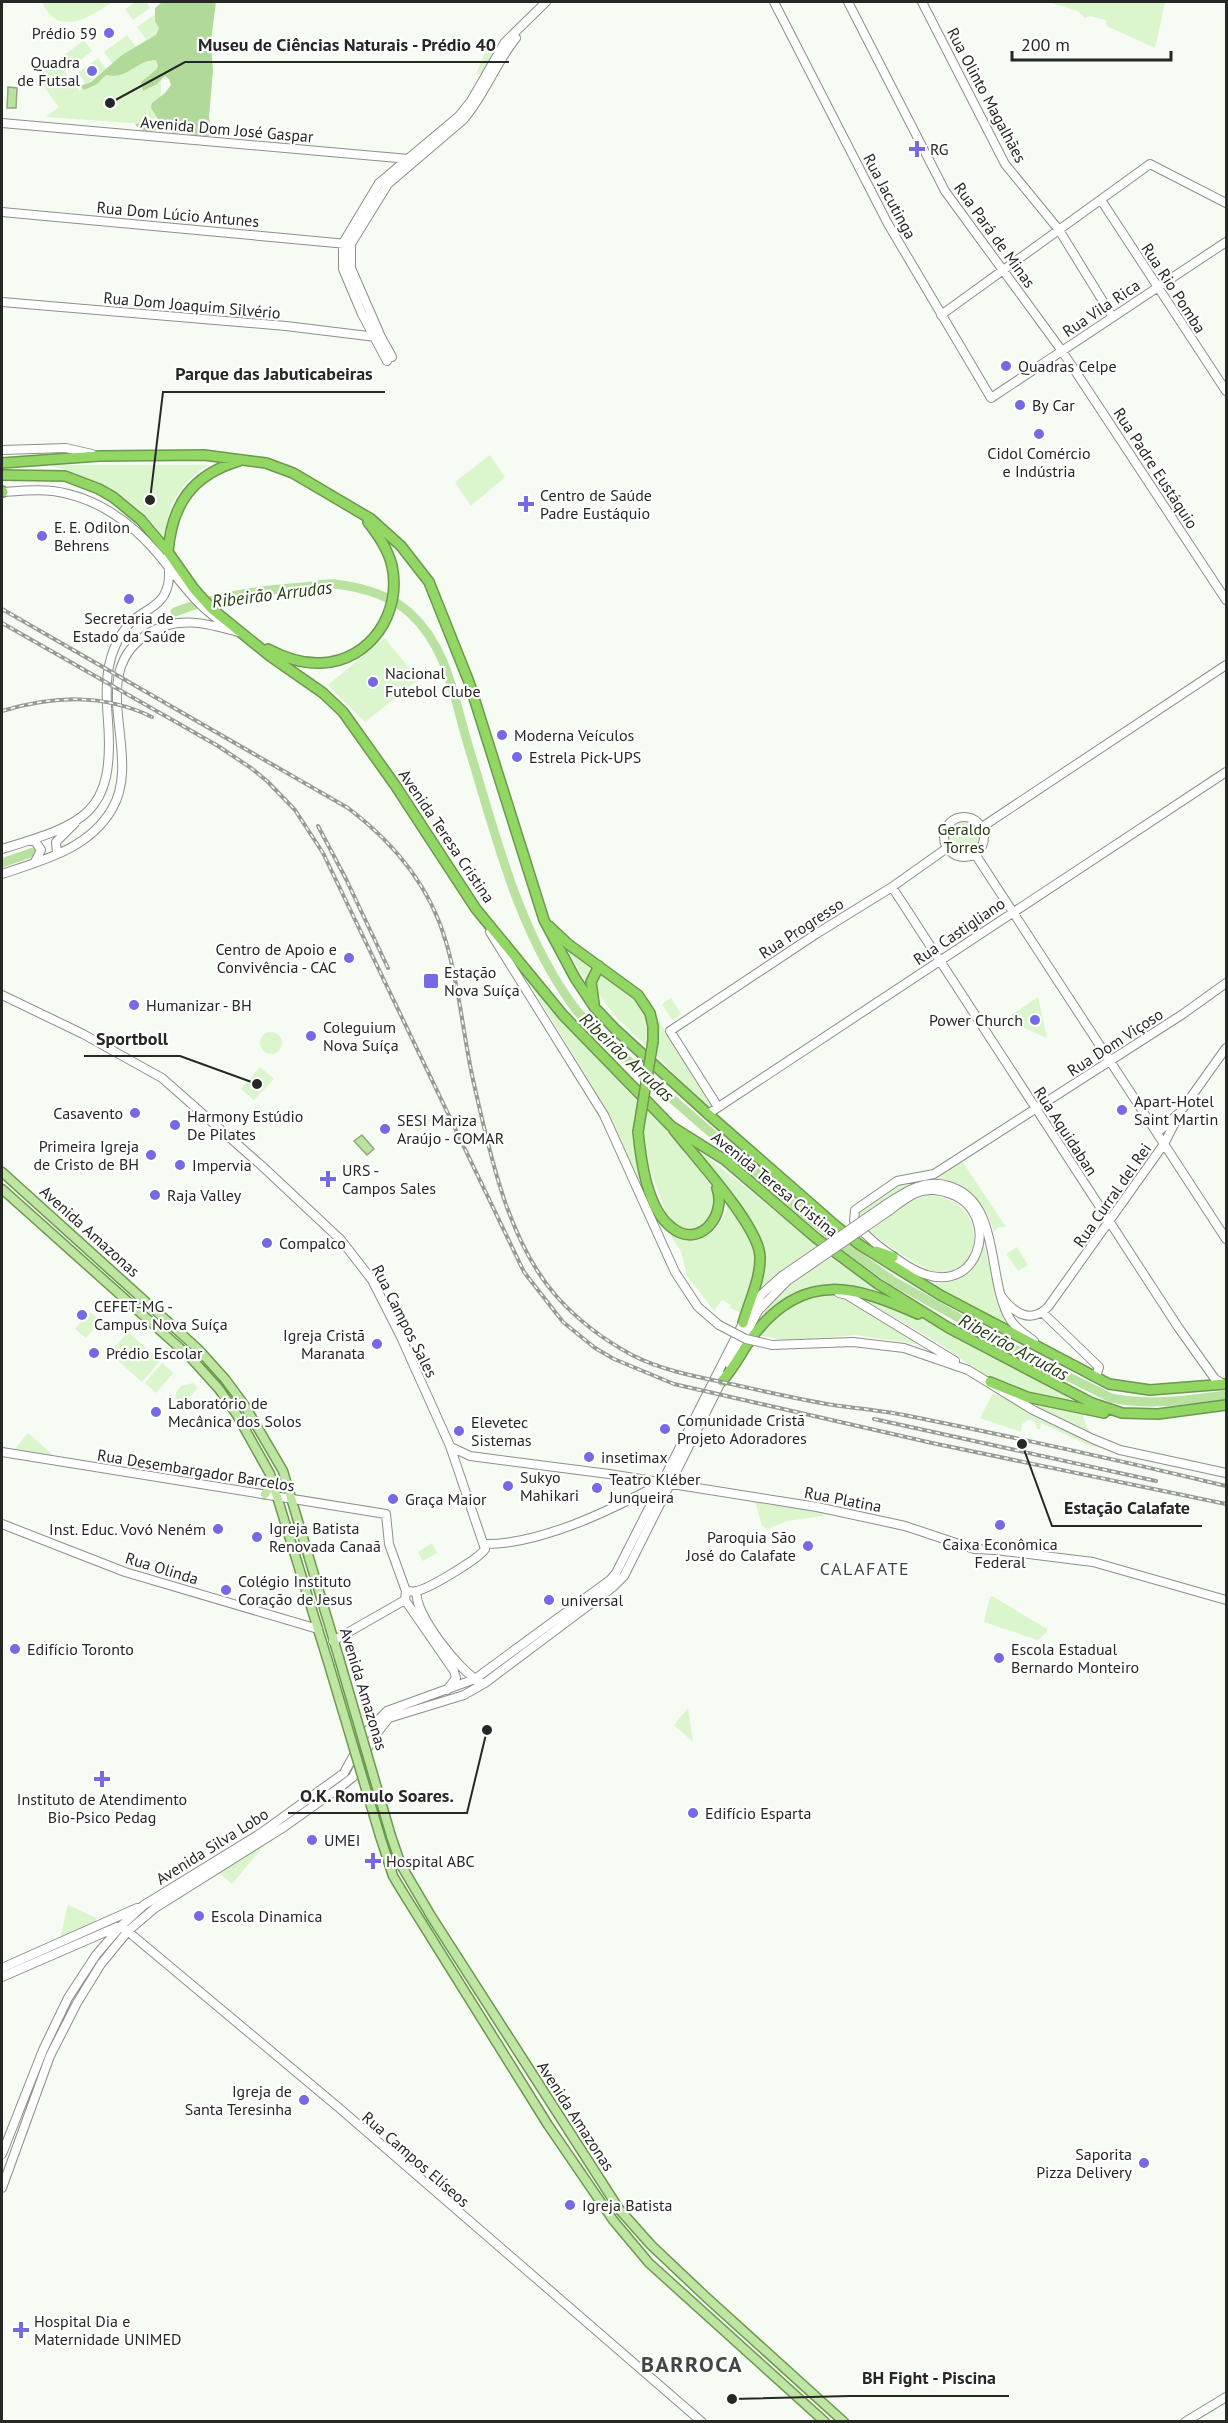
<svg xmlns="http://www.w3.org/2000/svg" width="1228" height="2423" viewBox="0 0 1228 2423" font-family="'PT Sans',sans-serif">
<style>
.green{fill:#dbf5cc}
.forest{fill:#b1d999}
.water{fill:#b9e2a1;stroke:#8daa7c;stroke-width:1.5}
.lines{fill:none;stroke-linecap:round;stroke-linejoin:round}
.river{stroke:#b9e2a1;stroke-width:9}
.secondary-casing{stroke:#8c9089;stroke-width:10}
.primary-casing{stroke:#6c994e;stroke-width:11}
.highway-casing{stroke:#6c994e;stroke-width:12}
.secondary{stroke:#fff;stroke-width:8}
.primary{stroke:#bee6a2;stroke-width:8}
.highway{stroke:#92d664;stroke-width:9}
.rail-casing{stroke:#979b95;stroke-width:4}
.rail{stroke:#fff;stroke-width:1.5;stroke-dasharray:4.5;stroke-linecap:butt}
.secondary-bridge-casing{stroke:#8c9089;stroke-width:10;stroke-linecap:butt}
.primary-bridge-casing{stroke:#6c994e;stroke-width:11;stroke-linecap:butt}
.highway-bridge-casing{stroke:#6c994e;stroke-width:12;stroke-linecap:butt}
.secondary-bridge{stroke:#fff;stroke-width:8}
.primary-bridge{stroke:#bee6a2;stroke-width:8}
.highway-bridge{stroke:#92d664;stroke-width:9}
.poi-dot{fill:#7669e4;stroke:#fff;stroke-width:2}
.labels{text-anchor:middle;dominant-baseline:central;stroke-width:4.5;stroke-linejoin:round;paint-order:stroke}
.poi-label{font-size:16px;fill:#262825;stroke:#fff;text-anchor:start}
.street-label{font-size:16px;fill:#262825;stroke:#fff}
.park-label{font-size:16px;fill:#223c0f;stroke:#fff}
.water-label{font-size:18px;font-style:italic;fill:#253f13;stroke:#fff}
.neighbourhood-label{font-size:18px;letter-spacing:1.5px;fill:#434741;stroke:#fff}
.district-label{font-size:22px;font-weight:bold;letter-spacing:1.5px;fill:#434741;stroke:#fff}
.leader{fill:none;stroke:#262825;stroke-width:2}
.callout-dot{fill:#262825;stroke:#fff;stroke-width:2}
.callout-label{font-size:18px;text-anchor:middle;font-weight:bold;fill:#262825;stroke:#fff;stroke-width:4.5;stroke-linejoin:round;paint-order:stroke}
</style>
<rect width="100%" height="100%" fill="#f6fbf4"/>
<path class="green" d="M42,2H112C90,17 58,39 42,2Z
M136,2H146L150,8L133,20L125,9Z
M1048,2H1165L1155,48L1107,26L1106,20L1090,16L1085,18L1078,11Z
M154,15L163,26L146,39L137,27Z
M160,29C159,61 163,93 159,125L46,117L59,107L36,76L57,61L79,91L63,104L125,56L113,64L104,52L127,35L136,47Z
M84,40L92,51L73,66L65,55Z
M485,53H496L485,74H476Z
M98,58L106,69L86,84L78,73Z
M490,455L505,477L471,506L455,482Z
M51,465H208C181,482 164,507 166,540C132,494 103,483 51,465Z
M385,638L418,680L365,722L328,685Z
M944 838a19 19 0 1 1 38 0a19 19 0 1 1-38 0Z
M565,946L595,968L588,985Z
M602,972C612,979 626,985 634,994C647,1008 650,1030 649,1049L614,1015L596,990L597,980Z
M533,989L638,1102L633,1133L642,1175L640,1179L636,1177L607,1110Z
M1038,997L1047,1038L1005,1019Z
M671,998L681,1014L672,1020L662,1004Z
M650,1008L712,1102V1105L707,1107L656,1055L657,1044Z
M260 1043a11 11 0 1 1 22 0a11 11 0 1 1-22 0Z
M260,1067L274,1079L254,1100L241,1089Z
M647,1110C675,1136 699,1166 719,1199L708,1224L687,1233L675,1227L668,1218L645,1154L642,1132Z
M421,1111L430,1121L418,1132L409,1121Z
M692,1145L819,1246L780,1272L754,1299L764,1274L763,1253Z
M962,1161L1006,1227H999L994,1232L989,1217L976,1198L961,1189L939,1183L858,1222L861,1207L885,1192L906,1181L938,1178Z
M928,1195C1000,1200 976,1289 932,1271C910,1262 889,1245 869,1232L909,1202Z
M728,1204C763,1249 765,1260 741,1313L730,1308L731,1305L722,1300L715,1309L716,1313L687,1276L681,1251L664,1226C692,1250 720,1239 728,1204Z
M982,1237L998,1299L1011,1328L928,1284C964,1283 980,1274 982,1237Z
M1017,1247L1028,1265L1018,1271L1006,1254Z
M831,1258L875,1286L881,1293L857,1286L825,1287L759,1322C775,1292 802,1275 831,1258Z
M852,1293C902,1304 947,1332 991,1356C1021,1371 1050,1382 1075,1404L1029,1395L991,1380L937,1342Z
M825,1294L846,1298L923,1345L855,1335L788,1341L758,1335C778,1315 798,1300 825,1294Z
M90,1312L101,1321L86,1338L75,1329Z
M128,1332L160,1361L142,1382L109,1353Z
M162,1363L173,1373L156,1393L145,1383Z
M193,1383L198,1388L179,1408L175,1405L176,1392L181,1386Z
M993,1393L1022,1406L1089,1442L1226,1475V1477L1088,1445L1041,1423L1040,1429H1037L1035,1422L1030,1419L1022,1424L1021,1432L980,1418Z
M1031,1403L1083,1415L1086,1426L1092,1434L1081,1431Z
M28,1433L55,1457L14,1450Z
M755,1501L824,1511L823,1516L787,1521L767,1529L762,1526Z
M432,1543L437,1553L423,1561L418,1552Z
M992,1596L1047,1629V1631L1038,1640L984,1622L990,1597Z
M688,1708L693,1742L674,1725Z
M267,1842L232,1884L218,1872Z
M68,1905L96,1918V1922L60,1939Z"/>
<path class="forest" d="M162,2H216L211,41L213,71L209,116L211,132L208,138H196L183,132L174,134L169,130L172,126C162,123 160,129 152,132L140,130L135,124L156,121L158,119L151,108L152,103L165,93L171,85L169,79L165,76L157,84L143,91L141,82L157,69L158,66L156,60C135,60 129,80 106,75L97,84L84,90L80,86L91,82L122,55L156,35L159,28L155,21V8Z"/>
<path class="water" d="M8,87L17,88L16,108H7Z
M362,1135L374,1149L367,1155L354,1141Z"/>
<g class="lines">
<path class="river" d="M175,612C215,596 260,590 303,587C313,586 325,583 335,584C360,587 390,595 410,613C449,649 454,700 469,748C496,836 518,931 574,1007C584,1020 596,1031 608,1043L802,1212L844,1246L893,1281L1025,1355L1111,1398C1150,1406 1187,1400 1226,1395
M2,863L33,852"/>
<defs>
<path id="secondary" d="M774,2L888,224L991,398L1226,242
M848,2L945,191L1062,351L1226,600
M922,2L1005,164L1059,230L1112,316
M2,123L409,159
M1101,200L1226,391
M2,212L347,244
M2,302L286,326L376,337
M941,315L1150,164L1226,203
M392,357L381,337L351,268V244L388,184L463,120C485,95 495,64 516,38
M387,361L362,314L343,269V243L379,183L459,116L471,101L505,42L546,2
M2,450L66,448L92,454
M2,492C18,491 36,489 53,491C96,497 130,521 158,554C179,579 196,606 225,624
M944 837a20 20 0 1 1 40 0a20 20 0 1 1-40 0Z
M982,827L1226,665
M28,841H35L41,850L35,862
M2,849C84,824 115,815 108,721C106,696 105,671 114,649C118,639 124,629 131,622C144,610 162,606 167,588C171,578 168,564 168,552
M57,854L56,842L75,823
M975,854L1226,1239
M2,874C43,860 89,849 112,809C144,755 85,676 146,635C175,615 207,623 238,632
M892,887L1178,1327L1215,1379L1223,1384
M490,932L604,1115L675,1272L698,1307L719,1325
M2,995L83,1034L162,1078L262,1166L341,1240L372,1280L401,1337L450,1446L485,1549C480,1558 427,1590 416,1591C413,1592 410,1591 406,1591
M718,1107L670,1031L816,934L892,887L947,848
M708,1114L1226,772
M1157,1133L1178,1114
M885,1205C905,1192 924,1178 949,1186C1002,1202 986,1279 1010,1319C1016,1329 1026,1335 1034,1341
M889,1211C897,1205 906,1197 916,1193C928,1188 939,1190 951,1194C1005,1214 978,1311 906,1265C886,1252 868,1240 854,1221L855,1210L897,1181L934,1174L1183,1014L1226,983
M839,1293L847,1295L955,1361
M1001,1296C1013,1312 1030,1325 1048,1307L1164,1144L1181,1111L1226,1048
M1042,1312L1099,1367L1096,1377
M772,1345L853,1342L904,1348L968,1370L1033,1410L1093,1439L1120,1450L1226,1473
M730,1365L758,1311L787,1281
M451,1447L470,1456L609,1474L817,1507L905,1526L974,1549L995,1550L1093,1562L1226,1600
M2,1452L386,1514L389,1544L406,1591L405,1600L333,1641
M2,1524L125,1572L318,1629
M484,1544C540,1545 611,1510 660,1484
M417,1591C412,1611 461,1673 479,1681
M405,1600L454,1671L456,1678L447,1690
M125,1929L338,2107L702,2422
M2,1968L137,1908
M2,1977L117,1927
M2,2154L43,2050L68,1998L96,1955L121,1926L144,1905L261,1833L344,1773L367,1731L387,1711L475,1679L610,1580L616,1573L743,1323L762,1294L782,1276
M2,2188L50,2056L77,2003L101,1964L128,1931L155,1908L284,1827L343,1785L353,1777L373,1738L389,1718L464,1695L485,1683L613,1587L624,1576L724,1376
M1185,2422L1226,2397"/>
<path id="primary" d="M2,1172L198,1349L225,1379L245,1406L283,1471L339,1658
M2,1189L191,1358L219,1389L237,1415L270,1474L329,1665
M265,1494L273,1482
M380,1836L393,1876L402,1891L548,2125L613,2220L649,2263L825,2422
M391,1836L401,1865L431,1916L619,2209L651,2245L706,2297L844,2422"/>
<path id="highway" d="M2,463L99,456L204,455L266,463L293,473L371,519L401,546L429,582L469,682L544,920L575,978L595,1008L615,1029L708,1114L836,1226L860,1245L940,1295L1109,1384L1150,1390L1226,1384
M2,475L65,476L99,489L113,497L141,520L168,552L194,589L212,609L270,656L323,693L343,712L395,785L476,909L563,1015L671,1126L725,1160L816,1238L878,1284L949,1328L1092,1403L1122,1413L1158,1414L1226,1405
M2,491L3,492
M168,552C172,504 192,475 239,461
M268,649C285,658 302,664 321,663C371,661 402,612 392,566C388,549 378,535 368,522
M549,926L568,944L638,995L650,1013L653,1026V1041
M594,1003L591,982L599,966
M674,1130C695,1157 758,1225 760,1256C761,1278 749,1302 743,1323
M638,1132C641,1161 647,1208 671,1227C698,1250 727,1217 717,1188
M876,1251L893,1257
M722,1381C736,1366 743,1348 756,1332C805,1271 856,1286 918,1314
M990,1382L1027,1397L1104,1413"/>
</defs>
<use href="#secondary" class="secondary-casing"/>
<use href="#primary" class="primary-casing"/>
<use href="#highway" class="highway-casing"/>
<use href="#secondary" class="secondary"/>
<use href="#primary" class="primary"/>
<use href="#highway" class="highway"/>
<defs>
<path id="rail" d="M2,609L348,808C393,842 430,886 446,942C460,988 463,1037 474,1084C490,1154 508,1243 558,1298C579,1321 604,1340 632,1355C659,1369 692,1376 722,1382C759,1390 796,1399 833,1405C860,1409 887,1411 914,1417C1018,1438 1123,1461 1226,1486
M2,623L218,746L251,768L267,781L295,810L323,853L524,1272L563,1322L595,1348L614,1359L674,1384L932,1443L1226,1504
M2,711C53,696 103,693 152,717
M318,826L346,879L388,968
M874,1419L1156,1481"/>
</defs>
<use href="#rail" class="rail-casing"/>
<use href="#rail" class="rail"/>
<defs>
<path id="secondary-bridge" d="M782,1276L885,1205
M787,1281L889,1211
M719,1325L746,1339L772,1345"/>
<path id="primary-bridge" d="M339,1658L391,1836
M329,1665L380,1836"/>
<path id="highway-bridge" d="M638,1132L653,1041"/>
</defs>
<use href="#secondary-bridge" class="secondary-bridge-casing"/>
<use href="#primary-bridge" class="primary-bridge-casing"/>
<use href="#highway-bridge" class="highway-bridge-casing"/>
<use href="#secondary-bridge" class="secondary-bridge"/>
<use href="#primary-bridge" class="primary-bridge"/>
<use href="#highway-bridge" class="highway-bridge"/>
</g>
<g class="poi-dot">
<circle cx="109" cy="33" r="6"/>
<circle cx="92" cy="71" r="6"/>
<path d="M914 140h6v6h6v6h-6v6h-6v-6h-6v-6h6z"/>
<circle cx="1006" cy="366" r="6"/>
<circle cx="1020" cy="405" r="6"/>
<circle cx="1039" cy="434" r="6"/>
<path d="M523 495h6v6h6v6h-6v6h-6v-6h-6v-6h6z"/>
<circle cx="42" cy="536" r="6"/>
<circle cx="129" cy="599" r="6"/>
<circle cx="373" cy="682" r="6"/>
<circle cx="502" cy="735" r="6"/>
<circle cx="517" cy="757" r="6"/>
<circle cx="349" cy="958" r="6"/>
<rect x="423" y="973" width="16" height="16" rx="3"/>
<circle cx="134" cy="1005" r="6"/>
<circle cx="1035" cy="1020" r="6"/>
<circle cx="311" cy="1036" r="6"/>
<circle cx="1122" cy="1110" r="6"/>
<circle cx="135" cy="1113" r="6"/>
<circle cx="175" cy="1125" r="6"/>
<circle cx="385" cy="1129" r="6"/>
<circle cx="151" cy="1155" r="6"/>
<circle cx="180" cy="1165" r="6"/>
<path d="M325 1170h6v6h6v6h-6v6h-6v-6h-6v-6h6z"/>
<circle cx="155" cy="1195" r="6"/>
<circle cx="267" cy="1243" r="6"/>
<circle cx="82" cy="1315" r="6"/>
<circle cx="377" cy="1344" r="6"/>
<circle cx="94" cy="1353" r="6"/>
<circle cx="156" cy="1412" r="6"/>
<circle cx="665" cy="1429" r="6"/>
<circle cx="459" cy="1431" r="6"/>
<circle cx="589" cy="1457" r="6"/>
<circle cx="508" cy="1486" r="6"/>
<circle cx="597" cy="1488" r="6"/>
<circle cx="393" cy="1499" r="6"/>
<circle cx="1000" cy="1525" r="6"/>
<circle cx="218" cy="1529" r="6"/>
<circle cx="257" cy="1537" r="6"/>
<circle cx="808" cy="1546" r="6"/>
<circle cx="226" cy="1590" r="6"/>
<circle cx="549" cy="1600" r="6"/>
<circle cx="15" cy="1649" r="6"/>
<circle cx="999" cy="1658" r="6"/>
<path d="M99 1770h6v6h6v6h-6v6h-6v-6h-6v-6h6z"/>
<circle cx="693" cy="1813" r="6"/>
<circle cx="312" cy="1840" r="6"/>
<path d="M370 1852h6v6h6v6h-6v6h-6v-6h-6v-6h6z"/>
<circle cx="199" cy="1916" r="6"/>
<circle cx="304" cy="2100" r="6"/>
<circle cx="1144" cy="2163" r="6"/>
<circle cx="570" cy="2205" r="6"/>
<path d="M18 2321h6v6h6v6h-6v6h-6v-6h-6v-6h6z"/>
</g>
<g class="labels">
<g class="poi-label">
<text x="97" y="33" text-anchor="end">Prédio 59</text>
<text x="80" y="62" text-anchor="end">Quadra<tspan x="80" dy="18">de Futsal</tspan></text>
<text x="930" y="149">RG</text>
<text x="1018" y="366">Quadras Celpe</text>
<text x="1032" y="405">By Car</text>
<text x="1039" y="453" text-anchor="middle">Cidol Comércio<tspan x="1039" dy="18">e Indústria</tspan></text>
<text x="540" y="495">Centro de Saúde<tspan x="540" dy="18">Padre Eustáquio</tspan></text>
<text x="54" y="527">E. E. Odilon<tspan x="54" dy="18">Behrens</tspan></text>
<text x="129" y="618" text-anchor="middle">Secretaria de<tspan x="129" dy="18">Estado da Saúde</tspan></text>
<text x="385" y="673">Nacional<tspan x="385" dy="18">Futebol Clube</tspan></text>
<text x="514" y="735">Moderna Veículos</text>
<text x="529" y="757">Estrela Pick-UPS</text>
<text x="337" y="949" text-anchor="end">Centro de Apoio e<tspan x="337" dy="18">Convivência - CAC</tspan></text>
<text x="444" y="972">Estação<tspan x="444" dy="18">Nova Suíça</tspan></text>
<text x="146" y="1005">Humanizar - BH</text>
<text x="1023" y="1020" text-anchor="end">Power Church</text>
<text x="323" y="1027">Coleguium<tspan x="323" dy="18">Nova Suíça</tspan></text>
<text x="1134" y="1101">Apart-Hotel<tspan x="1134" dy="18">Saint Martin</tspan></text>
<text x="123" y="1113" text-anchor="end">Casavento</text>
<text x="187" y="1116">Harmony Estúdio<tspan x="187" dy="18">De Pilates</tspan></text>
<text x="397" y="1120">SESI Mariza<tspan x="397" dy="18">Araújo - COMAR</tspan></text>
<text x="139" y="1146" text-anchor="end">Primeira Igreja<tspan x="139" dy="18">de Cristo de BH</tspan></text>
<text x="192" y="1165">Impervia</text>
<text x="342" y="1170">URS -<tspan x="342" dy="18">Campos Sales</tspan></text>
<text x="167" y="1195">Raja Valley</text>
<text x="279" y="1243">Compalco</text>
<text x="94" y="1306">CEFET-MG -<tspan x="94" dy="18">Campus Nova Suíça</tspan></text>
<text x="365" y="1335" text-anchor="end">Igreja Cristã<tspan x="365" dy="18">Maranata</tspan></text>
<text x="106" y="1353">Prédio Escolar</text>
<text x="168" y="1403">Laboratório de<tspan x="168" dy="18">Mecânica dos Solos</tspan></text>
<text x="677" y="1420">Comunidade Cristã<tspan x="677" dy="18">Projeto Adoradores</tspan></text>
<text x="471" y="1422">Elevetec<tspan x="471" dy="18">Sistemas</tspan></text>
<text x="601" y="1457">insetimax</text>
<text x="520" y="1477">Sukyo<tspan x="520" dy="18">Mahikari</tspan></text>
<text x="609" y="1479">Teatro Kléber<tspan x="609" dy="18">Junqueira</tspan></text>
<text x="405" y="1499">Graça Maior</text>
<text x="269" y="1528">Igreja Batista<tspan x="269" dy="18">Renovada Canaã</tspan></text>
<text x="206" y="1529" text-anchor="end">Inst. Educ. Vovó Neném</text>
<text x="796" y="1537" text-anchor="end">Paroquia São<tspan x="796" dy="18">José do Calafate</tspan></text>
<text x="1000" y="1544" text-anchor="middle">Caixa Econômica<tspan x="1000" dy="18">Federal</tspan></text>
<text x="238" y="1581">Colégio Instituto<tspan x="238" dy="18">Coração de Jesus</tspan></text>
<text x="561" y="1600">universal</text>
<text x="27" y="1649">Edifício Toronto</text>
<text x="1011" y="1649">Escola Estadual<tspan x="1011" dy="18">Bernardo Monteiro</tspan></text>
<text x="102" y="1799" text-anchor="middle">Instituto de Atendimento<tspan x="102" dy="18">Bio-Psico Pedag</tspan></text>
<text x="705" y="1813">Edifício Esparta</text>
<text x="324" y="1840">UMEI</text>
<text x="386" y="1861">Hospital ABC</text>
<text x="211" y="1916">Escola Dinamica</text>
<text x="292" y="2091" text-anchor="end">Igreja de<tspan x="292" dy="18">Santa Teresinha</tspan></text>
<text x="1132" y="2154" text-anchor="end">Saporita<tspan x="1132" dy="18">Pizza Delivery</tspan></text>
<text x="582" y="2205">Igreja Batista</text>
<text x="34" y="2321">Hospital Dia e<tspan x="34" dy="18">Maternidade UNIMED</tspan></text>
</g>
<g class="street-label">
<text transform="translate(987 95) rotate(62)">Rua Olinto Magalhães</text>
<text transform="translate(227 129) rotate(5)">Avenida Dom José Gaspar</text>
<text transform="translate(890 196) rotate(62)">Rua Jacutinga</text>
<text transform="translate(178 214) rotate(5)">Rua Dom Lúcio Antunes</text>
<text transform="translate(995 235) rotate(54)">Rua Pará de Minas</text>
<text transform="translate(1174 288) rotate(57)">Rua Rio Pomba</text>
<text transform="translate(192 305) rotate(5)">Rua Dom Joaquim Silvério</text>
<text transform="translate(1101 308) rotate(-34)">Rua Vila Rica</text>
<text transform="translate(1156 468) rotate(57)">Rua Padre Eustáquio</text>
<text transform="translate(447 836) rotate(56)">Avenida Teresa Cristina</text>
<text transform="translate(801 928) rotate(-33)">Rua Progresso</text>
<text transform="translate(959 931) rotate(-34)">Rua Castigliano</text>
<text transform="translate(1115 1042) rotate(-33)">Rua Dom Viçoso</text>
<text transform="translate(1066 1131) rotate(57)">Rua Aquidaban</text>
<text transform="translate(775 1184) rotate(39)">Avenida Teresa Cristina</text>
<text transform="translate(1112 1195) rotate(-55)">Rua Curral del Rei</text>
<text transform="translate(90 1231) rotate(42)">Avenida Amazonas</text>
<text transform="translate(405 1321) rotate(63)">Rua Campos Sales</text>
<text transform="translate(196 1470) rotate(9)">Rua Desembargador Barcelos</text>
<text transform="translate(843 1499) rotate(11)">Rua Platina</text>
<text transform="translate(162 1568) rotate(17)">Rua Olinda</text>
<text transform="translate(364 1689) rotate(73)">Avenida Amazonas</text>
<text transform="translate(212 1846) rotate(-32)">Avenida Silva Lobo</text>
<text transform="translate(576 2116) rotate(57)">Avenida Amazonas</text>
<text transform="translate(416 2159) rotate(41)">Rua Campos Elíseos</text>
</g>
<g class="park-label">
<text x="964" y="829">Geraldo<tspan x="964" dy="18">Torres</tspan></text>
</g>
<g class="water-label">
<text transform="translate(272 594) rotate(-7)">Ribeirão Arrudas</text>
<text transform="translate(627 1057) rotate(43)">Ribeirão Arrudas</text>
<text transform="translate(1014 1347) rotate(28)">Ribeirão Arrudas</text>
</g>
<g class="neighbourhood-label">
<text x="865" y="1568">CALAFATE</text>
</g>
<g class="district-label">
<text x="692" y="2364">BARROCA</text>
</g>
</g>
<path class="leader" d="M110 103L185 62H509M150 500L163 392H385M257 1084L180 1056H84M1022 1444L1052 1526H1202M487 1730L467 1813H288M732 2399L849 2396H1009"/>
<g class="callout-dot">
<circle cx="110" cy="103" r="6"/>
<circle cx="150" cy="500" r="6"/>
<circle cx="257" cy="1084" r="6"/>
<circle cx="1022" cy="1444" r="6"/>
<circle cx="487" cy="1730" r="6"/>
<circle cx="732" cy="2399" r="6"/>
</g>
<g class="callout-label">
<text x="347" y="51">Museu de Ciências Naturais - Prédio 40</text>
<text x="274" y="380">Parque das Jabuticabeiras</text>
<text x="132" y="1045">Sportboll</text>
<text x="1127" y="1514">Estação Calafate</text>
<text x="377" y="1802">O.K. Romulo Soares.</text>
<text x="929" y="2384">BH Fight - Piscina</text>
</g>
<rect width="1228" height="2423" fill="none" stroke="#262825" stroke-width="6"/>
<path d="M1012 51v9h159v-9" fill="none" stroke="#262825" stroke-width="3"/>
<text x="1021" y="51" font-size="18" fill="#262825" stroke="#ffffff" stroke-width="4.5" paint-order="stroke">200 m</text>
</svg>
